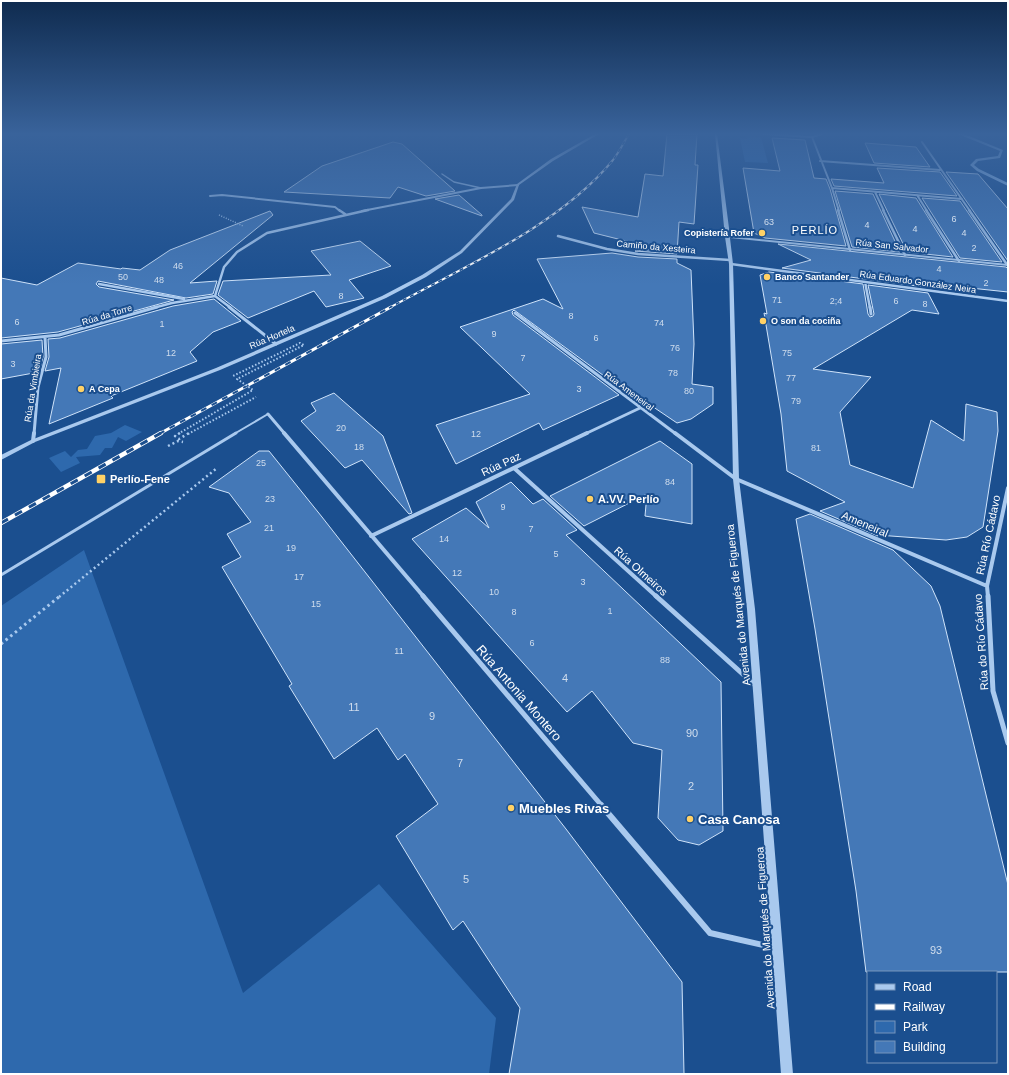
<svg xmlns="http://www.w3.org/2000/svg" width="1009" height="1075" viewBox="0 0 1009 1075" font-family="Helvetica,sans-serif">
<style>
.green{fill:#2e69ad}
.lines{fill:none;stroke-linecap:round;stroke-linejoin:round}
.stream{fill:#9cc4f0;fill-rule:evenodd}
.building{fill:#4478b7;stroke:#cfe3fa}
.path-far2{stroke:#a9c9ee;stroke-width:1.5;stroke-dasharray:1 1.5;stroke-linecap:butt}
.path-far1{stroke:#a9c9ee;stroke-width:2.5;stroke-dasharray:2 3;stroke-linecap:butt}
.path{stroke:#a9c9ee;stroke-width:3;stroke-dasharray:2.5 3.5;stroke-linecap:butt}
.service-far2{stroke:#a9c9ee;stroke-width:1.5}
.service-far1{stroke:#a9c9ee;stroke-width:2}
.service{stroke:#a9c9ee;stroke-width:3}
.minor-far5{stroke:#a9c9ee;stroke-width:2}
.minor-far4{stroke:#a9c9ee;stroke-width:2.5}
.minor-far3{stroke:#a9c9ee;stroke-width:3}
.minor-far2{stroke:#a9c9ee;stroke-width:4}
.minor-far1{stroke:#a9c9ee;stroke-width:5}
.minor{stroke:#a9c9ee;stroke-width:6}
.tertiary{fill:#a9c9ee;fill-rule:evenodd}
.rail-far2-casing{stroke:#fff;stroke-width:2}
.rail-far1-casing{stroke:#fff;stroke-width:3}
.rail-casing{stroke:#fff;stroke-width:4.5}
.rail-far2{stroke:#1b4f8f;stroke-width:1.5;stroke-dasharray:4;stroke-linecap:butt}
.rail-far1{stroke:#1b4f8f;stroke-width:2;stroke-dasharray:6;stroke-linecap:butt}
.rail{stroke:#1b4f8f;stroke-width:3;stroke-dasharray:8;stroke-linecap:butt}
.path-bridge-far1{stroke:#a9c9ee;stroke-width:2;stroke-dasharray:1.5 2;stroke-linecap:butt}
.path-bridge{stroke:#a9c9ee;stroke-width:2.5;stroke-dasharray:2 3;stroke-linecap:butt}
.poi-dot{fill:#ffd166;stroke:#1b4f8f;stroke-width:1.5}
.labels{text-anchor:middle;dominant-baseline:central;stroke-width:4;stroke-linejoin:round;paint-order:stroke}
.number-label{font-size:9px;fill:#d0dded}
.far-poi-label{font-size:9px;font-weight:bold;fill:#fff;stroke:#1b4f8f;text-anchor:start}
.far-street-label{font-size:9px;fill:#fff;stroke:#1b4f8f}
.far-quarter-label{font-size:11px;letter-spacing:1px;fill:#fff;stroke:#1b4f8f}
.street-label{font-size:11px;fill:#fff;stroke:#1b4f8f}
.poi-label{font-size:11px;font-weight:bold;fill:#fff;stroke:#1b4f8f;text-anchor:start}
.near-number-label{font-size:11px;fill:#d0dded}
.near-street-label{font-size:13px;fill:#fff;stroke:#1b4f8f}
.near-poi-label{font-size:13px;font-weight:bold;fill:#fff;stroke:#1b4f8f;text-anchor:start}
</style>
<rect width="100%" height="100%" fill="#1b4f8f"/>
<path class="green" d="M748,136L761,137L768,163L745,162L740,138L747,139Z
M125,425L142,432L126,441L118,437L112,448H105L100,455L76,457L80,463L61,472L49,458L65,451L71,457L78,450L87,449L95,436L111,433Z
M84,550L243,993L379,884L496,1018L489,1074H1V606Z"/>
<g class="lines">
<path class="stream" d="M964,134L1003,150L1000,158L978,161L974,165L979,169L1008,183V186L977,171L970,165L976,159L998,156L1000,151L958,134Z"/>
</g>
<path class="building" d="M667,134H697L695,165H698L694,224L679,222L677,254L635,251L658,249L594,233L582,207L638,217L645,174L663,176Z
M772,138L805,140L814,178L826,179L830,189L846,246L765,238L754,233L743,168L780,171Z
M393,142L402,144L455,191L426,196L398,187L390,198L284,192L322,166Z
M865,143L916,147L930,167L874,163Z
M877,168L940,172L957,196L834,186L831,179L884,183Z
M946,172L978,174L1008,209V261Z
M835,191L873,194L900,252L852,247Z
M879,194L916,198L953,257L907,252Z
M459,195L482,215V216L435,199Z
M922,198L960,201L1002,262L960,258Z
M270,211L273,215L190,283L217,281L213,294L186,298L98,281L96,284L99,287L174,300L58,332L1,338V278L37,285L78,263L121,269L122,268L140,270L170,250Z
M360,241L391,266L349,280L364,298L326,307L314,291L248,318L218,295L223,281L331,275L311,251Z
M778,244L1006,267L1008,269V292L923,283L925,287L782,268L811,260Z
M612,253L638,257L677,259V263L691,270L694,344L692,384L713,387V404L691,419L677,423L637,396L628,391L626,392L514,310L512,312L513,315L619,395L543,430L539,423L456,464L436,425L530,394L460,327L543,299L563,309L537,259Z
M769,272L863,284L868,314L870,317L873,316L874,314L868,285L928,293L939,314L912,310L813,369L871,377L840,412L850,465L913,488L931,420L964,441L966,404L997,412L998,431L983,527L967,537L946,540L877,535L878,536L820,511L845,502L787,471L781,414L764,313L767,314L760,275Z
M214,299L241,321L213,332L190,352L197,361L111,396L113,398L49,424L61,368L45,371L49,357L48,339L60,338L173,306Z
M42,340L43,357L39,372L1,379V344Z
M334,393L383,436L412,513L409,514L362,460L345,468L301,421L316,411L311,403Z
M660,441L692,464V524L645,516L647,494L584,526L550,496Z
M259,451H269L322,517L566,829L682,982L684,1074H509L520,1008L463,921L453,930L396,836L438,804L405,754L398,760L377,728L334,759L289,686L292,684L222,567L241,557L227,534L251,522L229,493L209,487Z
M511,482L533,504L543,499L577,530L566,535L721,682L723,831L699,845L678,840L658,818L662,750L633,743L592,691L567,712L412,539L466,508L489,528L476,502Z
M810,514L893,550L931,586L940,606L1008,885V972H866L856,891L815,629L796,519Z"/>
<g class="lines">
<path class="path-far2" d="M219,215L243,226"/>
<path class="path-far1" d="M168,446L178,441L183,442
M59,597L217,468"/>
<path class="path" d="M1,644L60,596"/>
<path class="service-far2" d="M442,174L454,182L481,188"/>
<path class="service-far1" d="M234,434L268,414"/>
<path class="service" d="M1,575L236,433"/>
<path class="minor-far5" d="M763,134L812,137L822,134
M812,137L832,188L839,211
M922,142L970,211
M820,161L940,170
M832,188L962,199
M875,192L884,211
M917,195L927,211
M210,196L222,195L335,207L340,211
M362,211L481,188L518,185"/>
<path class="minor-far4" d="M339,210L345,214
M838,210L850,250
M883,210L905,255
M926,210L959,261
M969,210L1008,266
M558,236L607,249L638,254L730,260
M731,264L1008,301
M865,282L870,308
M99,284L184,299
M215,296L224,267L237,252L267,233L368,210
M215,296L231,308
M153,308L172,303L215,296"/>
<path class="minor-far3" d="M229,307L276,344
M870,307L871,314
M515,313L676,434
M1,341L59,335L157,307
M268,414L285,434
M34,434L38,387L46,357L45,337
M585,434L640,408"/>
<path class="minor-far2" d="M284,433L424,597
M675,433L736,479L987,586
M33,441L34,433
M514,468L657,597
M371,536L587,433
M988,597L987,586L1008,488"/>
<path class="minor-far1" d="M423,596L602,806
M656,596L756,686
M988,596L993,691L1008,743"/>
<path class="minor" d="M601,805L710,933L776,948"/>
<path class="tertiary" d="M595,134H599L553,161L519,185L514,200L462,253L426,277L386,298L220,370L35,442L1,460V455L31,440L216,368L382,296L422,275L460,251L511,199L517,184L551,159Z
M715,134H717L730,236L1008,264V266L730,238L733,264L739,479L755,609L793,1074H781L747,609L733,479L729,264L725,237Z"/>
<defs>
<path id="rail-far2" d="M389,308C463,267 559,226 613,160C619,152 624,142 629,134"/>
<path id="rail-far1" d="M159,434L391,307"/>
<path id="rail" d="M1,523L161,433"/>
</defs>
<use href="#rail-far2" class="rail-far2-casing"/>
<use href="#rail-far1" class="rail-far1-casing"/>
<use href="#rail" class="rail-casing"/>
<use href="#rail-far2" class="rail-far2"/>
<use href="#rail-far1" class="rail-far1"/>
<use href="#rail" class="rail"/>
<path class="path-bridge-far1" d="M178,434L253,390L237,379L304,345L300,343L233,376
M188,434L256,397"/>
<path class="path-bridge" d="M180,433L175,436L179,439L189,433"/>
</g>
<linearGradient id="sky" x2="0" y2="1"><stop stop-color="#0f2b4f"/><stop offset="0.47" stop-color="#39639b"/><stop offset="1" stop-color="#39639b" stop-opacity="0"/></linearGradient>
<rect width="1009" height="285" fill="url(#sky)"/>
<g class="poi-dot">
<circle cx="762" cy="233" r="4"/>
<circle cx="767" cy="277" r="4"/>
<circle cx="763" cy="321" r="4"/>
<circle cx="81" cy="389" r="4"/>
<rect x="96" y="474" width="10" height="10" rx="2"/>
<circle cx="590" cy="499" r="4"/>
<circle cx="511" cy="808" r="4"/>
<circle cx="690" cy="819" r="4"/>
</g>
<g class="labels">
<g class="number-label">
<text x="954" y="219">6</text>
<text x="769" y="222">63</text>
<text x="867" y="225">4</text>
<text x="915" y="229">4</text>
<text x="964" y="233">4</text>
<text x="974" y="248">2</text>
<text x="178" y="266">46</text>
<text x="939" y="269">4</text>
<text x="123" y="277">50</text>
<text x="159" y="280">48</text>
<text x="986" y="283">2</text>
<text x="341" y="296">8</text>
<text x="777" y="300">71</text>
<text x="836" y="301">2;4</text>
<text x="896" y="301">6</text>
<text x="925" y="304">8</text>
<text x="571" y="316">8</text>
<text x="17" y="322">6</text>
<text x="659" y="323">74</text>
<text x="162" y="324">1</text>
<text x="494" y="334">9</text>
<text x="596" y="338">6</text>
<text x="675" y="348">76</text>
<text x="171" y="353">12</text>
<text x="787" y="353">75</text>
<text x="523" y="358">7</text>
<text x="13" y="364">3</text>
<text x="673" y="373">78</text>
<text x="791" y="378">77</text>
<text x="579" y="389">3</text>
<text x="689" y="391">80</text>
<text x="796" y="401">79</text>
<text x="341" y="428">20</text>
<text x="476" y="434">12</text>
<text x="359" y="447">18</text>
<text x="816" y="448">81</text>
<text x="261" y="463">25</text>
<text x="670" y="482">84</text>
<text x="270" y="499">23</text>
<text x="503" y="507">9</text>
<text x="269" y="528">21</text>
<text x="531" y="529">7</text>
<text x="444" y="539">14</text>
<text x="291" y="548">19</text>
<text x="556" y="554">5</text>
<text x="457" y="573">12</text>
<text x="299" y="577">17</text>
<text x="583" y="582">3</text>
<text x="494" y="592">10</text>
<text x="316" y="604">15</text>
<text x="610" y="611">1</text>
<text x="514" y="612">8</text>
<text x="532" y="643">6</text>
<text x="399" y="651">11</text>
<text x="665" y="660">88</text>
</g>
<g class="far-poi-label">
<text x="754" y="233" text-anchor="end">Copistería Rofer</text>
<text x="775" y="277">Banco Santander</text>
<text x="771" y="321">O son da cociña</text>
<text x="89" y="389">A Cepa</text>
</g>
<g class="far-street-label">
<text transform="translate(892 246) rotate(6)">Rúa San Salvador</text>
<text transform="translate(656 247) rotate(5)">Camiño da Xesteira</text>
<text transform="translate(918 282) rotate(8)">Rúa Eduardo González Neira</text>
<text transform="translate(107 315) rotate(-17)">Rúa da Torre</text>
<text transform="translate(272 337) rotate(-23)">Rúa Hortela</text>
<text transform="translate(33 388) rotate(-81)">Rúa da Vimbieira</text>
<text transform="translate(629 391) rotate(37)">Rúa Ameneiral</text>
</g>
<g class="far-quarter-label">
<text x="815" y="230">PERLÍO</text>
</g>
<g class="street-label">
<text transform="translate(501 464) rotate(-25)">Rúa Paz</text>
<text transform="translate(865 524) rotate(23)">Ameneiral</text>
<text transform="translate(988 535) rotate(-78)">Rúa Río Cádavo</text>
<text transform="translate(641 571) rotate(42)">Rúa Olmeiros</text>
<text transform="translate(738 605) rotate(-96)">Avenida do Marqués de Figueroa</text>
<text transform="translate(981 642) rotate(-94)">Rúa do Río Cádavo</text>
<text transform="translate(765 928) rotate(-94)">Avenida do Marqués de Figueroa</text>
</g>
<g class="poi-label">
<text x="110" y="479">Perlío-Fene</text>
<text x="598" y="499">A.VV. Perlío</text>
</g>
<g class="near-number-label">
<text x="565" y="678">4</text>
<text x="354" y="707">11</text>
<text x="432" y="716">9</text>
<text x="692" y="733">90</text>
<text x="460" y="763">7</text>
<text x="691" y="786">2</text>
<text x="466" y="879">5</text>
<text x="936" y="950">93</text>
</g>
<g class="near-street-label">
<text transform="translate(519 693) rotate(49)">Rúa Antonia Montero</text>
</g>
<g class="near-poi-label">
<text x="519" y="808">Muebles Rivas</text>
<text x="698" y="819">Casa Canosa</text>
</g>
</g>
<rect width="1009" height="1075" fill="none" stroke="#ffffff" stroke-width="4"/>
<rect x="867" y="971" width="130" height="92" fill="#1b4f8f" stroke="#7695bc"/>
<rect x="875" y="984" width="20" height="6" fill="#a9c9ee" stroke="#7695bc"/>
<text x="903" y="991" font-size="12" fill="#ffffff">Road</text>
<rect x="875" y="1004" width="20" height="6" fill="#ffffff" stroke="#7695bc"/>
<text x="903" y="1011" font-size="12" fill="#ffffff">Railway</text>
<rect x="875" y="1021" width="20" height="12" fill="#2e69ad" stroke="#7695bc"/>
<text x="903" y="1031" font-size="12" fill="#ffffff">Park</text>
<rect x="875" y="1041" width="20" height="12" fill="#4478b7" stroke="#7695bc"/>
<text x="903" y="1051" font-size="12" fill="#ffffff">Building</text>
</svg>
